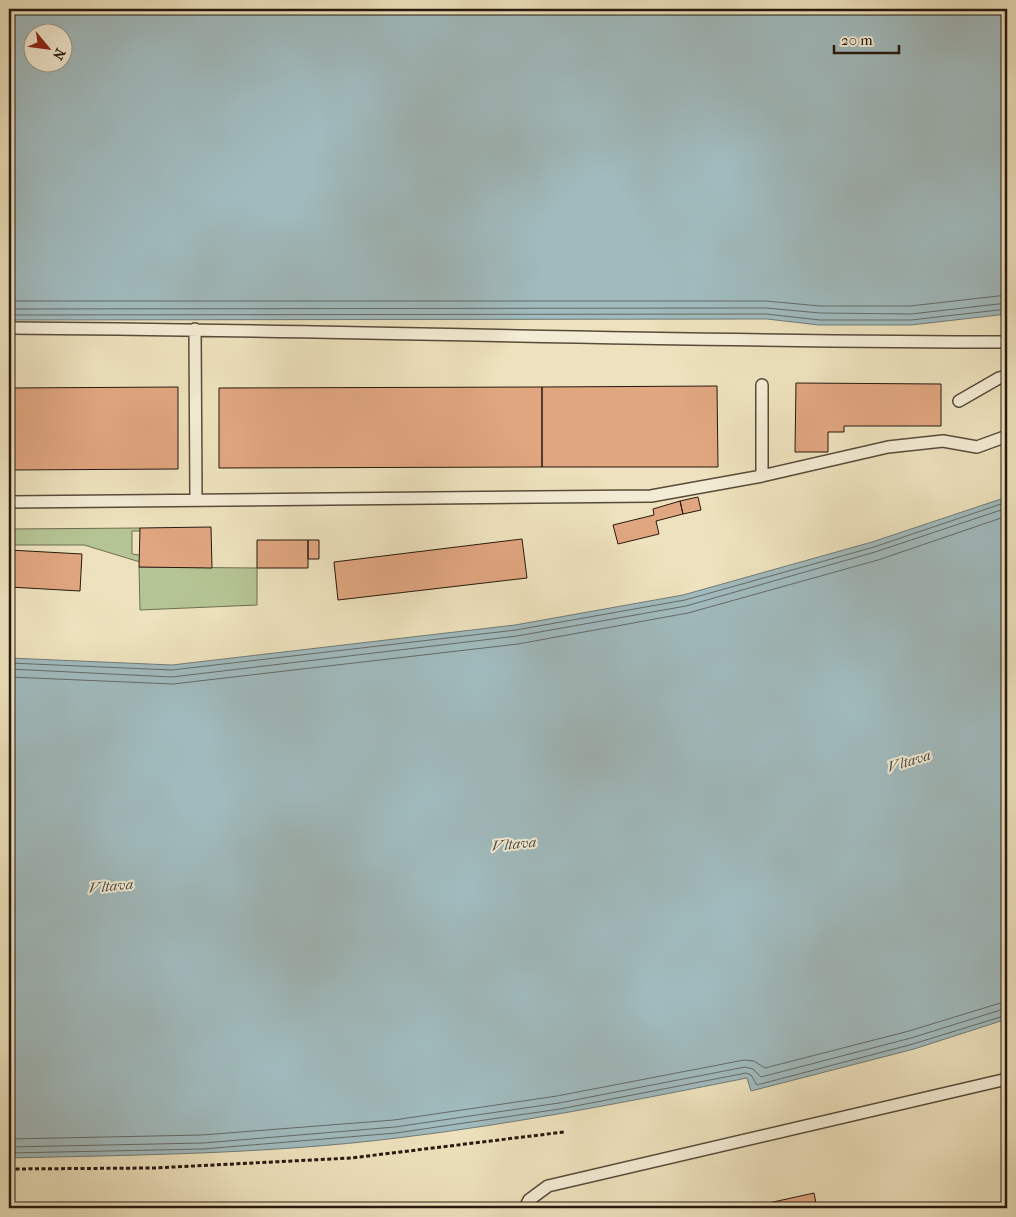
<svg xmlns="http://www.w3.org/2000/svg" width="1016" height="1217" viewBox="0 0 1016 1217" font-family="'IM FELL French Canon',serif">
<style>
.green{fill:#b5c494;stroke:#6e6e52}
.water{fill:#a0babd;stroke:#707a77;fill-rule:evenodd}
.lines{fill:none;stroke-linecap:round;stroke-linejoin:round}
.shore{stroke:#646a66;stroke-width:1}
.building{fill:#e0a680;stroke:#27190f}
.lane-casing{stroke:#584b3a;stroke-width:14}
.path{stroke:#27190f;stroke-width:3;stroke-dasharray:4 2.5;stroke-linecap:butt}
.lane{stroke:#f3ecd4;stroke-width:11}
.labels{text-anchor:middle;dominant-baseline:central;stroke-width:4;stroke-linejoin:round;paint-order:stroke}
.water-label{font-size:15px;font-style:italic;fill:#51514c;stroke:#f3ecd4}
</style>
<rect width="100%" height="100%" fill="#ede2bd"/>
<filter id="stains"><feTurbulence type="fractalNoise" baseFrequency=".004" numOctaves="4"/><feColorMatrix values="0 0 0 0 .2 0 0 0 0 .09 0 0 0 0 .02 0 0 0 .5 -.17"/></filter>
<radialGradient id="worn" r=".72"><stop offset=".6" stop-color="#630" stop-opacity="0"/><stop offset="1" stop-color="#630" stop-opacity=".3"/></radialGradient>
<path class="green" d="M140,528V531H132V554L140,555V562L84,545H9V529Z
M139,567L257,568V605L140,610Z"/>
<path class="water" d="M9,9H1007V314L911,325H819L767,319L9,320ZM32,32H62V62H32Z
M1007,497V1019L914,1049L751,1091L747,1078C631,1101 515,1124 397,1138C268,1154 138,1155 9,1158V658L172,665L515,625L683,595L872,542Z"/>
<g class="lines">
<path class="shore" d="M9,301H766L820,306H910L1007,295
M9,309L766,308L820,313L911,314L1007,303
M9,315L766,314L820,320H911L1007,309
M9,663L172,670L516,630L685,600L874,547L1007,502
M9,669L172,677L517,636L686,606L875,552L1007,508
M9,677L173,684L518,644L688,613L878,560L1007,516
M9,1139L202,1135L394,1120L557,1096L744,1060L754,1061L765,1068L909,1031L1007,1001
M9,1147L203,1143L395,1127L559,1103L745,1067L753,1069L761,1077L911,1038L1007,1008
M9,1153L203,1149L396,1133L560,1109L746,1073L751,1075L757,1085L913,1044L1007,1015"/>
</g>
<path class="building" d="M796,383L941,384V426H844V432H828V452H795Z
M717,386L718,467H542V387Z
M178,387V469L9,470V388Z
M542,387V467L219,468V388Z
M698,497L701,510L683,514L680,501Z
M680,501L683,514L656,521L659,534L618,544L613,525L654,515L653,509Z
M211,527L212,568L139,567L140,528Z
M522,539L527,578L338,600L334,562Z
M257,540H308V568H257Z
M308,540H319V559H308Z
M9,550L82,554L80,591L9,587Z
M814,1193L817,1208H746Z"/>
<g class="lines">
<defs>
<path id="lane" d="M9,328C342,330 674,342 1007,342
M195,329L196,500
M959,401L999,378L1007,376
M762,476V385
M9,502L651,496L762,476L888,447L943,441L977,447L1007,436
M525,1208L529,1200L548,1186L1007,1079"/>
</defs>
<use href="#lane" class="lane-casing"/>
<path class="path" d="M9,1169L154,1168L351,1158L564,1132"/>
<use href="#lane" class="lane"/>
</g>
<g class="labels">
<g class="water-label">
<text transform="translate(909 761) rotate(-17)">Vltava</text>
<text transform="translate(514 844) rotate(-6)">Vltava</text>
<text transform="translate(111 886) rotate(-6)">Vltava</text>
</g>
</g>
<rect width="1016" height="1217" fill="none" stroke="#ede2bd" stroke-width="30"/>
<rect x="10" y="10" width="996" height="1197" fill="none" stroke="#27190f" stroke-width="2.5"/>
<rect x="15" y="15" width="986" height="1187" fill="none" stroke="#27190f"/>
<g transform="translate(48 48) rotate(119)"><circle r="24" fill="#f3ecd4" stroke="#a19885"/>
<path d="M0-4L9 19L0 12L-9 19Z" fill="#8f2418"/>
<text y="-8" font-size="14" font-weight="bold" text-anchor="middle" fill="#27190f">N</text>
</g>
<path d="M834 45v8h65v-8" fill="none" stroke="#27190f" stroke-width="2.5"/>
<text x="841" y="45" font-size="15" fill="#27190f" stroke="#f3ecd4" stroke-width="4" paint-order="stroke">20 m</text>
<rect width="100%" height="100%" filter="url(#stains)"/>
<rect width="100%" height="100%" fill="url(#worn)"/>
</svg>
